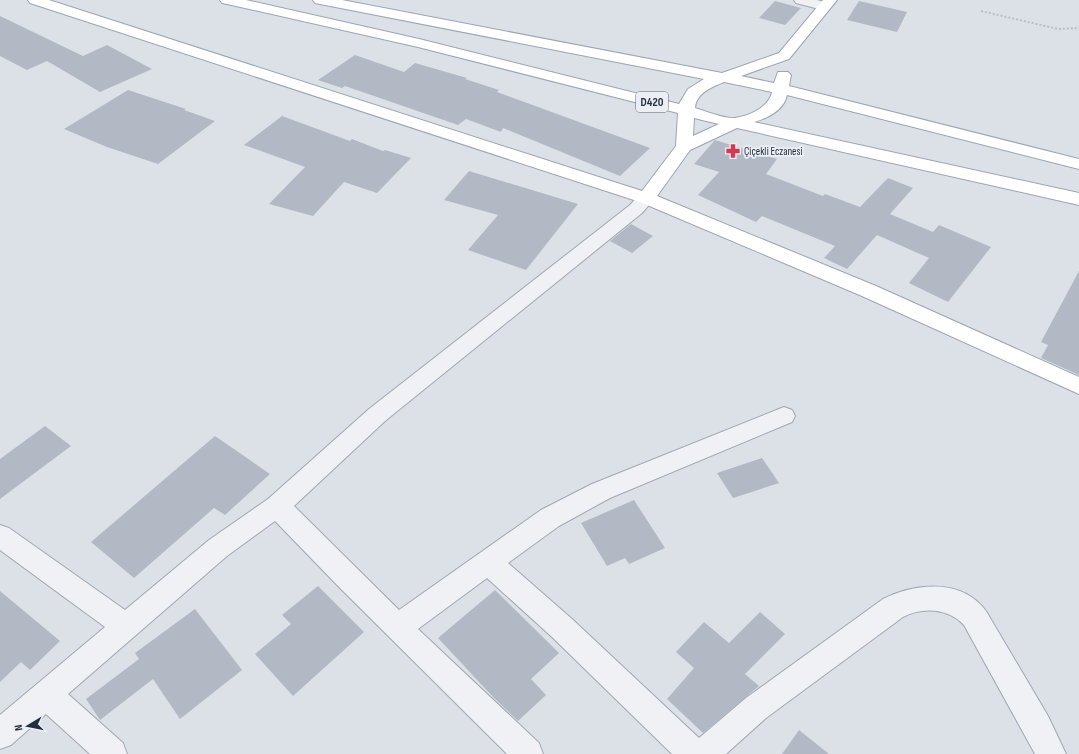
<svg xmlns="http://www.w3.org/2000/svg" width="1079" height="754" viewBox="0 0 1079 754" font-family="'Sofia Sans Condensed',sans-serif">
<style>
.building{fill:#b3b9c4}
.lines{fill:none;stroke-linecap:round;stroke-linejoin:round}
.minor-casing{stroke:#a1a7b1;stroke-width:2}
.major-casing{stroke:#9ba5b3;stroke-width:2}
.path{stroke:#babec5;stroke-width:2;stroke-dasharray:2 2;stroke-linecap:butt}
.minor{fill:#eff1f5;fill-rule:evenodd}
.major{fill:#fff;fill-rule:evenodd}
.labels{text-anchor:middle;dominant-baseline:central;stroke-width:3.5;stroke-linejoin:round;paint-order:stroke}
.far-poi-label{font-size:11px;fill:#252e3e;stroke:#ebeff5;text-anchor:start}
.shield{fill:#ebeff5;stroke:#606875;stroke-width:1}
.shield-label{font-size:12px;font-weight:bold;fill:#252e3e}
</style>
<rect width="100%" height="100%" fill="#dce0e7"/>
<path class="building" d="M775,1L801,8L785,25L759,18Z
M859,1L907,12L897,32L847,20Z
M0,16L83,56L107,45L152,69L100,92L47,61L27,70L0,56Z
M355,55L404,72L415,63L467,78L465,79L499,90L497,92L650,148L620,176L503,128L501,132L466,119L458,125L345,86L342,88L318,80Z
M128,90L186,109L184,110L215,121L158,164L107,147L64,129Z
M282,116L350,141L352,139L383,151L385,150L411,158L377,193L344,182L313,216L269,204L305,167L244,145Z
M715,140L777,159L766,174L823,196L825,194L860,207L888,178L913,188L890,214L933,232L939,225L991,247L948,302L909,283L929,258L877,235L847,269L824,258L835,246L762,216L756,222L698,195L719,172L694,164Z
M469,171L578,204L526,270L468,250L498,215L444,200Z
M631,224L653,236L632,253L610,241Z
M1079,271V375L1041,358L1048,345L1041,342Z
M45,426L71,446L0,499V459Z
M215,436L270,474L225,515L214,508L134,578L91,542Z
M762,458L779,483L733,498L717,473Z
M634,500L665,548L629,564L625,558L607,566L581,523Z
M318,586L364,632L293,696L255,654L291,624L282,615Z
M495,590L559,653L531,679L546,695L518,721L494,698L438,638Z
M0,591L60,641L30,670L21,662L0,682Z
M195,609L242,670L180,719L153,679L100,720L86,699L139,659L135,653Z
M760,612L785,634L745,674L759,686L703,733L667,699L694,668L676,652L704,622L729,643Z
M799,730L829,754H782Z"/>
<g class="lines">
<defs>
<path id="minor" d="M794,0H817L828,3L830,6L828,9L823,10L796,3Z
M646,192L652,194L655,198L642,213L385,421L294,506L399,610L541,510L592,484L784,407L792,410L795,416L792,422L610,498L559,526L508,563L572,619L699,738L746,698L883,599C915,583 962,578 986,611L1048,716L1066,754H1035L964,625C948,608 922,607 903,617L766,718L726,754H672L552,637L487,578L418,629L539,743L543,754H507L340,588L275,521L227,556L68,694L123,743L127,754H90L46,714L11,745L0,749V715L105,627L0,550V525L9,528L125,610L209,540L268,499L369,409L630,205L640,194Z"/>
<path id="major" d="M28,0H49L642,191L676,146L678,113L418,47L227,4L222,3L220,0H246L419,39L679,104L688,89L704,79L320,4L315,3L313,0H342L722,73L779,53L823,0H837L789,59L741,76L774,83L778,72H788L791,75L789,86L1079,159V169L787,95C784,110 768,118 754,122L1079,193V205L737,128L690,150L657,196L876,286L1079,377V394L862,296L640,202L30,3ZM724,82L772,92C769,107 750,116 735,118C725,119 705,111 695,108C696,93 712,87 724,82ZM694,118L719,124L693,136Z"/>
</defs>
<use href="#minor" class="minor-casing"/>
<use href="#major" class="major-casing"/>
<path class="path" d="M981,11L1058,29L1079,28"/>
<use href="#minor" class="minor"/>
<use href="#major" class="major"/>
</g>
<defs>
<symbol id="pharmacy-bare" viewBox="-9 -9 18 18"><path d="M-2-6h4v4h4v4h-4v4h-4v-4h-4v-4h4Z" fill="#d33a52" stroke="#ebeff5" stroke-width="2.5" paint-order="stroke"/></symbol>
</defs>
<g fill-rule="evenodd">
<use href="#pharmacy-bare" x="723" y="141" width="20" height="20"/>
</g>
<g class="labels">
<g class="far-poi-label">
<text x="744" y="151">Çiçekli Eczanesi</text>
</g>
<rect class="shield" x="636" y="92" width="32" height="20" rx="3"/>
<g class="shield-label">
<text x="652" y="102">D420</text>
</g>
</g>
<g transform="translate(28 726) rotate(260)" stroke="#ebeff5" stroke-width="3" paint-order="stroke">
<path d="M0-3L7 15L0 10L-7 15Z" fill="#252e3e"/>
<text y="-6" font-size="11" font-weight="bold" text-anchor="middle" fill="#252e3e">N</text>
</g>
</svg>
